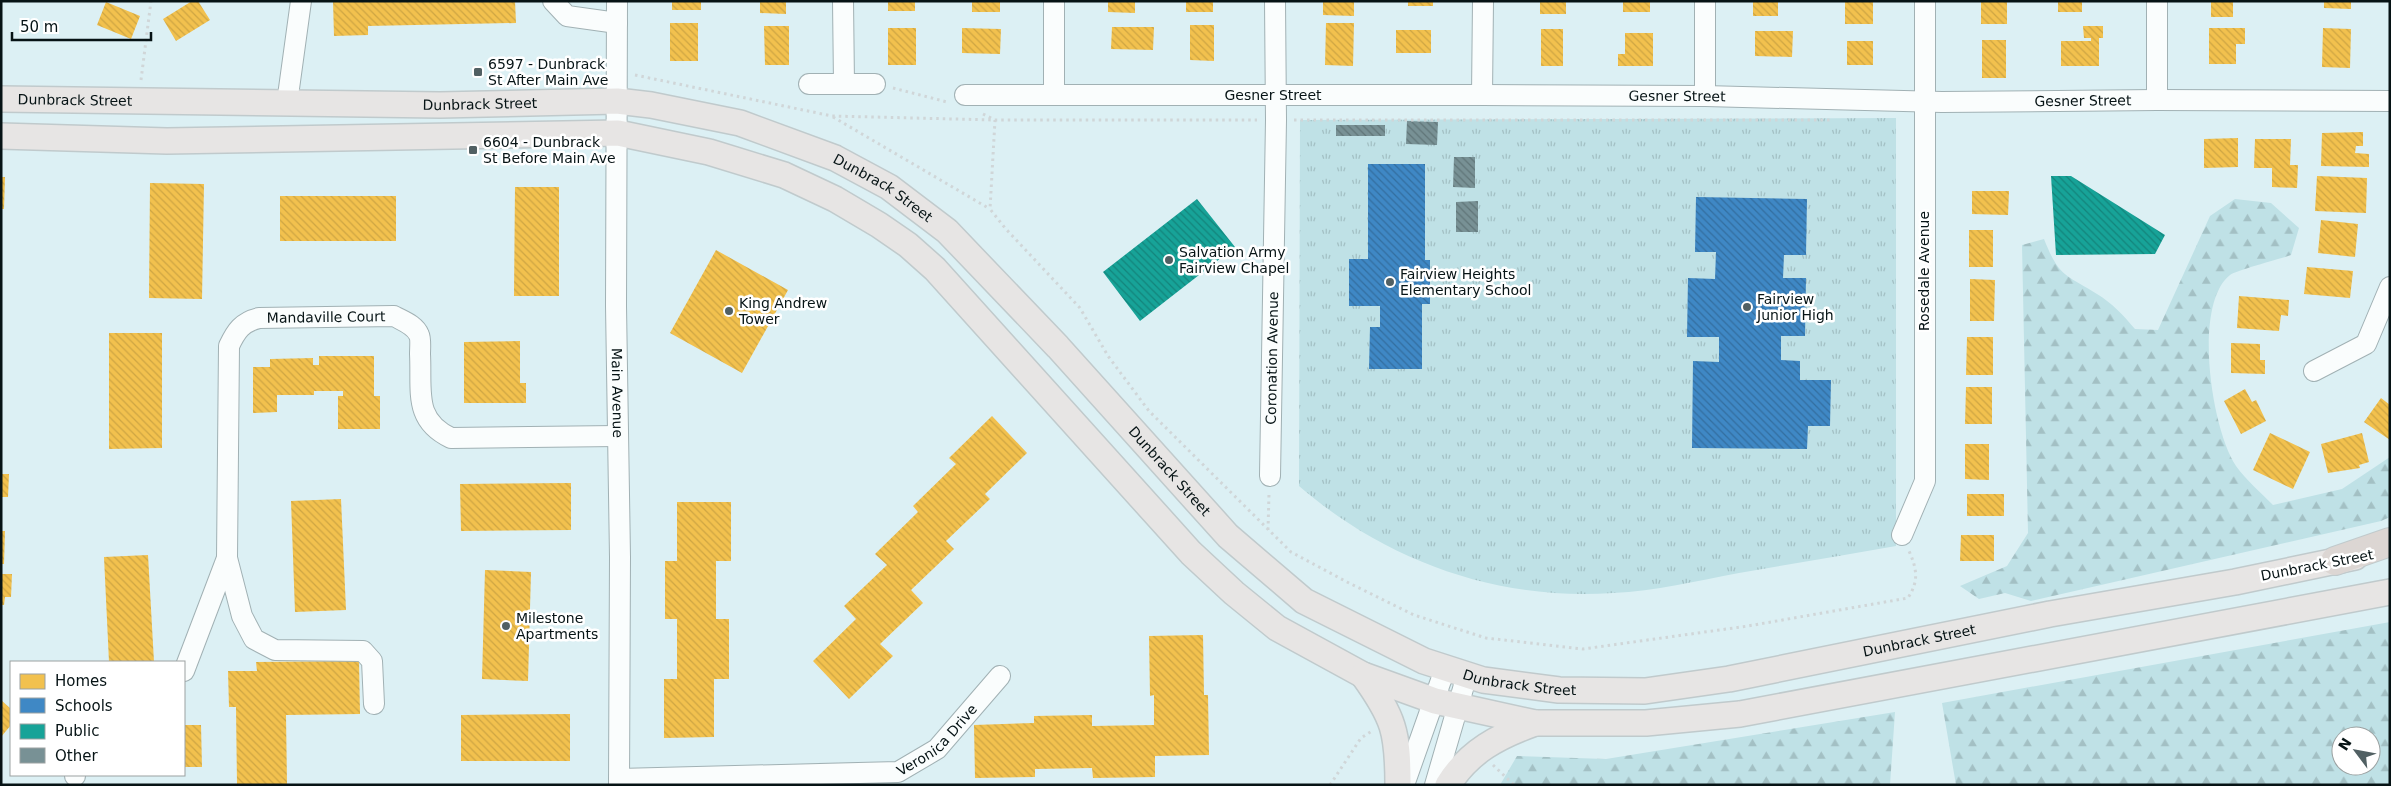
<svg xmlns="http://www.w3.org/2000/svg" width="2391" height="786" viewBox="0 0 2391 786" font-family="'DejaVu Sans',sans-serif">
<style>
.forest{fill:url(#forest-firs);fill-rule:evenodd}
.park{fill:url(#park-tufts)}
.homes{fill:url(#homes-back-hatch)}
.schools{fill:url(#schools-back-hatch)}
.public{fill:url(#public-back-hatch)}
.building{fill:url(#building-back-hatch)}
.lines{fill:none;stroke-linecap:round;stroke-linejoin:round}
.minor-casing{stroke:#a1b1b4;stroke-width:22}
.major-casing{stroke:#c0cacc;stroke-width:28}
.highway-casing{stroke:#c0cacc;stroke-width:30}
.path{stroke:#d0d6d8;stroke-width:3;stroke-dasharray:2.5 4;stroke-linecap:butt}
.minor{stroke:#fafdfd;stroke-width:20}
.major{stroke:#e7e5e4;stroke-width:25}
.highway{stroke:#dcd6d3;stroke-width:28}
.poi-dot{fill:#516063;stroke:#fff;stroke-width:2}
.labels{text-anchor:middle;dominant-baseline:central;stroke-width:5;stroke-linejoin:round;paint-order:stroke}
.poi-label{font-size:14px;fill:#061315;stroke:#fff;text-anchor:start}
.street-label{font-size:14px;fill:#061315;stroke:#fff}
</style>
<defs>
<pattern id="forest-firs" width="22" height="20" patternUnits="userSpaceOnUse" patternTransform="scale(1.25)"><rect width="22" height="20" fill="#bfe1e6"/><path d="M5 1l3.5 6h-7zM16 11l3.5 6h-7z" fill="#a3c0c4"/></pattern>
<pattern id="park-tufts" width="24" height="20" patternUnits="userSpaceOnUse" patternTransform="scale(1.25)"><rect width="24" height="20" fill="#bfe1e6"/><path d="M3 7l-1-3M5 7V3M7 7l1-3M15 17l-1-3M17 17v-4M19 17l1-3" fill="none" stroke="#a3c0c4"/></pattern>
<pattern id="homes-back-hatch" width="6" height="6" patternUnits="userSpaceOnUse" patternTransform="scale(1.25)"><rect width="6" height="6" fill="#f2c14e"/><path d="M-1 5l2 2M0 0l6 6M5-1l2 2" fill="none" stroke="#cea543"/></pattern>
<pattern id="schools-back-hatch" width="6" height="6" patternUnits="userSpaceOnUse" patternTransform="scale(1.25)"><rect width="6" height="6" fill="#3f88c5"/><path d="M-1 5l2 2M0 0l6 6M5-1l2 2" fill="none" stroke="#336e9f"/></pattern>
<pattern id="public-back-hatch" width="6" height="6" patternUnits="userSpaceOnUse" patternTransform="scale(1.25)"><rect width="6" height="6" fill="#17a398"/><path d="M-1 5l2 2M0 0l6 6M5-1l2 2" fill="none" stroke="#13847b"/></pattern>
<pattern id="building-back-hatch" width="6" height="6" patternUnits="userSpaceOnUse" patternTransform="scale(1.25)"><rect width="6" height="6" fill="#789195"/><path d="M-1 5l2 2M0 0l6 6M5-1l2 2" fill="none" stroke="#607578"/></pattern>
</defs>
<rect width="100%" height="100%" fill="#dcf0f4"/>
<path class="forest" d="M2235,199L2271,203L2299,228L2291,255C2280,259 2237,270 2230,275C2192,305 2212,431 2236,466C2246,480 2261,493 2273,505L2342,489L2390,457V517L2381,521L2031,601L2005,593L1979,599L1960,586L2007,566L2028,533L2022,245L2044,239C2059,277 2065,274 2097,294C2112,303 2124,316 2135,329L2158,330L2210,216Z
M2390,622V785H1956L1942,703ZM2341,736H2371V766H2341Z
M1895,712L1890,785H1500L1517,756L1606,759Z"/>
<path class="park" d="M1896,118V546C1844,555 1792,564 1739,573C1697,581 1655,591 1613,593C1497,601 1386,561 1299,486L1300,120Z"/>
<path class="homes" d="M192,1H198L210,20L176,41L163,19Z
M333,1H515L516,23L368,26V35L334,36Z
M672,1H701V10H672Z
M760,1H786V14L760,13Z
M888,1H915V11H888Z
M972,1H1000V12H972Z
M1108,1H1135V13L1108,12Z
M1186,1H1213V12H1186Z
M1323,1H1354V16L1323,15Z
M1408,1H1433V6H1408Z
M1540,1H1566V14H1540Z
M1623,1H1650V12H1623Z
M1753,1H1778V16H1753Z
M1845,1H1873V24H1845Z
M1981,1H2007V24H1981Z
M2058,1H2082V12H2058Z
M2211,1H2233V17H2211Z
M2324,1H2351V9L2324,8Z
M106,2L140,16L131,39L97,25Z
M670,23H698V61H670Z
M1326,23H1354L1353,66L1325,65Z
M1190,25H1214V61L1190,60Z
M764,26H789V65H765Z
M2083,26H2103V38H2099V66H2061V41H2091V38H2084Z
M1112,27H1154L1153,50L1111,49Z
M888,28H916V65H888Z
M962,28L1001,29L1000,54L962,53Z
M2209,28H2245V44H2236V64H2209Z
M2323,28L2351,29L2350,68L2322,67Z
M1541,29H1563V66H1541Z
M1396,30H1431V53H1396Z
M1755,31H1793L1792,57L1755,56Z
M1625,33H1653V66H1618V54H1625Z
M1982,40H2006V78H1982Z
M1847,41H1873V65H1847Z
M2363,132V146H2356L2355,153L2369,154V167L2321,166L2322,133Z
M2238,138V167L2204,168V139Z
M2255,139H2291L2290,165H2298L2297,188L2272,187V168H2254Z
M2317,176L2367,178L2366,213L2315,211Z
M1,177H5L4,209H1Z
M150,183L204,184L202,299L149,298Z
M515,187H559V296H514Z
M1972,191H2009L2008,215L1972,214Z
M280,196H396V241H280Z
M2321,220L2358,224L2355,257L2318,253Z
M1969,230H1993V267H1969Z
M716,250L788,290L742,373L670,333Z
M2307,267L2353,271L2350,298L2304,294Z
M1970,279L1995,280L1994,321H1970Z
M2239,296L2289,300L2288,316L2281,315L2279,331L2237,328Z
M109,333H162V448L109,449Z
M1967,337H1993V375H1966Z
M520,341V383H526V403H464V342Z
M2231,343L2260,344V360H2265V374L2231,373Z
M319,356H374V396H380V429H338V396H343V391H314V395H277V412L253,413V367H270V359L313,358V365H319Z
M1966,387H1992V424H1965Z
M2245,389L2252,402L2256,400L2266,421L2241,434L2224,401Z
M2381,398L2390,405V440L2364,422Z
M992,416L1027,453L985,494L990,499L946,541L954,549L911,590L923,603L880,644L893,656L849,699L813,661L856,619L844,606L887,565L875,554L918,512L913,506L956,464L949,458Z
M2270,433L2310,452L2293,489L2253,470Z
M2362,433L2369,462L2359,465L2360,468L2328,473L2321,444Z
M1965,444H1989V480L1965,479Z
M1,474H9L8,497H1Z
M571,483V530L461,531L460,484Z
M1967,494H2004V516H1967Z
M341,499L346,610L295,612L291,501Z
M677,502H731V561H716V619H729V679H714V737L664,738V679H677V619H665V561H677Z
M1,531H5L4,564H1Z
M1961,535H1994V561H1960Z
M148,555L154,662H109L104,557Z
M485,570L531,572L528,681L482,679Z
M1,574H12L11,597H5L4,605H1Z
M1203,635L1204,695H1208L1209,755L1155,756V777L1093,778L1092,768L1035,769V777L975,778L974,725L1034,723V716L1092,715V726L1154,725V695L1150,696L1149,636Z
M359,661L360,714L286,715L287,784L237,785L236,707H229L228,671H257L256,662Z
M1,700L11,709V725L1,737Z
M570,714V761H461V715Z
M184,725H201L202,767H184Z"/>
<path class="schools" d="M1368,164H1425V260H1430V304H1422V369H1369L1370,327H1380V306H1349V259H1368Z
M1696,197L1807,199L1806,255H1784L1783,278H1806L1805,336H1781V360L1800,361V380H1831L1830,426H1808L1807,449L1692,448L1693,361L1719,362V337H1687L1688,278L1715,279L1716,252H1695Z"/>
<path class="public" d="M2051,176H2071L2165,235L2155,254L2056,255Z
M1197,199L1235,247L1140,321L1103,272Z"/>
<path class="building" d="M1407,121L1438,122L1437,145L1406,144Z
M1336,125H1385V136H1336Z
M1454,157H1475V188L1453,187Z
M1478,201V232H1456V202Z"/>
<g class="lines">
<defs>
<g id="minor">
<path d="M553,1L567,16L617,23"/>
<path id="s1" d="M617,1L616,306L620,557L619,785"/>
<path d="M843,1L844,84"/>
<path d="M1705,1V96"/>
<path d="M809,84H875"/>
<path d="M1054,94V1"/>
<path id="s2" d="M965,95H1482L1705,96L1942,102L2157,100L2390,101"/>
<path d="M1482,95L1483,1"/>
<path d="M2157,100V1"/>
<path d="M287,103L301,1"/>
<path d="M2314,371L2366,344L2390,287"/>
<path id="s3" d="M1270,476L1276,120L1275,1"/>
<path d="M1902,535L1925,481V1"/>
<path d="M184,671L227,558"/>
<path id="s4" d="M374,704L372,661L363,651L275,650L254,639L242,616L227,558L229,346C236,331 242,322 259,318L394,316C403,321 415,325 419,335C421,339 420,349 420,354C422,391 413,420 451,438L617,436"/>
<path d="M75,776V775"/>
<path id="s5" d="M619,779L898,772L937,749L1000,676"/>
<path d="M1404,785L1445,669"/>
<path d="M1435,785L1467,675"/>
</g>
<g id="major">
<path id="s6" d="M1,99L440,105L617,101L651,105L740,123L835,158L889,187L947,231L1058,347L1228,536L1304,601L1424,661L1483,680L1559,690L1645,691L1729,679L2050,614L2235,582L2355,557"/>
<path d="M1,136L167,141L618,133L709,152L784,175L835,199L879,225L908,245L935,269L1191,553L1234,593L1277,628L1363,675L1435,701L1535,723H1646L1740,714L2390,592"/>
<path d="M1363,675C1394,718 1398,732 1398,785"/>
<path d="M1448,785C1469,751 1499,736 1535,723"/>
</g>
<path id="highway" d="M2335,561L2390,542"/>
</defs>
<use href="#minor" class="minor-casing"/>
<use href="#major" class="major-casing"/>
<use href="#highway" class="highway-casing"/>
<path class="path" d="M635,75L832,116L995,120H1257
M141,80L151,1
M893,88L947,102
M983,114L995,120L990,209L1005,228L1080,308L1108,356L1149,411L1291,552L1347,582L1414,615L1486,638L1583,649L1748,626L1908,598C1919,581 1917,569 1909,551
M833,117L990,209
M1294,120H1832
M1268,530L1269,494
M1493,765L1514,785
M1330,785L1361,738L1372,731"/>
<use href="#minor" class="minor"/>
<use href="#major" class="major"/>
<use href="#highway" class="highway"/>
</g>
<g class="poi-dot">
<rect x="473" y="67" width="10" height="10" rx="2.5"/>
<rect x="468" y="145" width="10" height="10" rx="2.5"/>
<circle cx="1169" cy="260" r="5"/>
<circle cx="1390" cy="282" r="5"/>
<circle cx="1747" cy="307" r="5"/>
<circle cx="729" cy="311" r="5"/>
<circle cx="506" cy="626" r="5"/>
</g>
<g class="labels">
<g class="poi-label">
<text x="488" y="64">6597 - Dunbrack<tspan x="488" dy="16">St After Main Ave</tspan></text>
<text x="483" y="142">6604 - Dunbrack<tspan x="483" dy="16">St Before Main Ave</tspan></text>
<text x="1179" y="252">Salvation Army<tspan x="1179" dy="16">Fairview Chapel</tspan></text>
<text x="1400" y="274">Fairview Heights<tspan x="1400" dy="16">Elementary School</tspan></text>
<text x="1757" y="299">Fairview<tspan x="1757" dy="16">Junior High</tspan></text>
<text x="739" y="303">King Andrew<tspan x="739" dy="16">Tower</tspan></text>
<text x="516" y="618">Milestone<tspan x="516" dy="16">Apartments</tspan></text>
</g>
<g class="street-label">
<text stroke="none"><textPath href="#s2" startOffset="308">Gesner Street</textPath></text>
<text stroke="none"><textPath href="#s2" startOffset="712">Gesner Street</textPath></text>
<text stroke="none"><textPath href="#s6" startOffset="74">Dunbrack Street</textPath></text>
<text stroke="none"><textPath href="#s2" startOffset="1118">Gesner Street</textPath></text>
<text stroke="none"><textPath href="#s6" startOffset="479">Dunbrack Street</textPath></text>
<text stroke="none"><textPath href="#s6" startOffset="899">Dunbrack Street</textPath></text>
<text transform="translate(1924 271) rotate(-90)">Rosedale Avenue</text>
<text stroke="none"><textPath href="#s4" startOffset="576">Mandaville Court</textPath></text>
<text stroke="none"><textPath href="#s3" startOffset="118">Coronation Avenue</textPath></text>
<text stroke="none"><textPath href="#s1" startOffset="392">Main Avenue</textPath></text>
<text stroke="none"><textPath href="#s6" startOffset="1304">Dunbrack Street</textPath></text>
<text transform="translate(2317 565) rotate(-11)">Dunbrack Street</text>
<text stroke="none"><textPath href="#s6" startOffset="2129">Dunbrack Street</textPath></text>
<text stroke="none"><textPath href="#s6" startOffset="1724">Dunbrack Street</textPath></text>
<text stroke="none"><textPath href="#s5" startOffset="330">Veronica Drive</textPath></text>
</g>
</g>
<rect width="2391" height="786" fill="none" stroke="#061315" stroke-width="5"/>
<rect x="10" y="661" width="175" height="115" fill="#ffffff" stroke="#9ba1a1"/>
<rect x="20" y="674" width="25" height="15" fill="#f2c14e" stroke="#9ba1a1"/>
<text x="55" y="686" font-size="15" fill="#061315">Homes</text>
<rect x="20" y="698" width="25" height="15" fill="#3f88c5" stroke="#9ba1a1"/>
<text x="55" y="711" font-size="15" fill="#061315">Schools</text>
<rect x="20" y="724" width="25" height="15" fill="#17a398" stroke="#9ba1a1"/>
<text x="55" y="736" font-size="15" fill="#061315">Public</text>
<rect x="20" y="748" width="25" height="15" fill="#789195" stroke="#9ba1a1"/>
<text x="55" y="761" font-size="15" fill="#061315">Other</text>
<g transform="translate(2356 751) rotate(302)"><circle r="24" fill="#ffffff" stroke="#9ba1a1"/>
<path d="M0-4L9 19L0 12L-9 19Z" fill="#516063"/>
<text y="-8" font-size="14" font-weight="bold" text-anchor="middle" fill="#061315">N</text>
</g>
<path d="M12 32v8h139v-8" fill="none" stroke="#061315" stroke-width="2.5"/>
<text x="20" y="32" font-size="15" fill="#061315" stroke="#ffffff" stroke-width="4" paint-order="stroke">50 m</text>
</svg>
